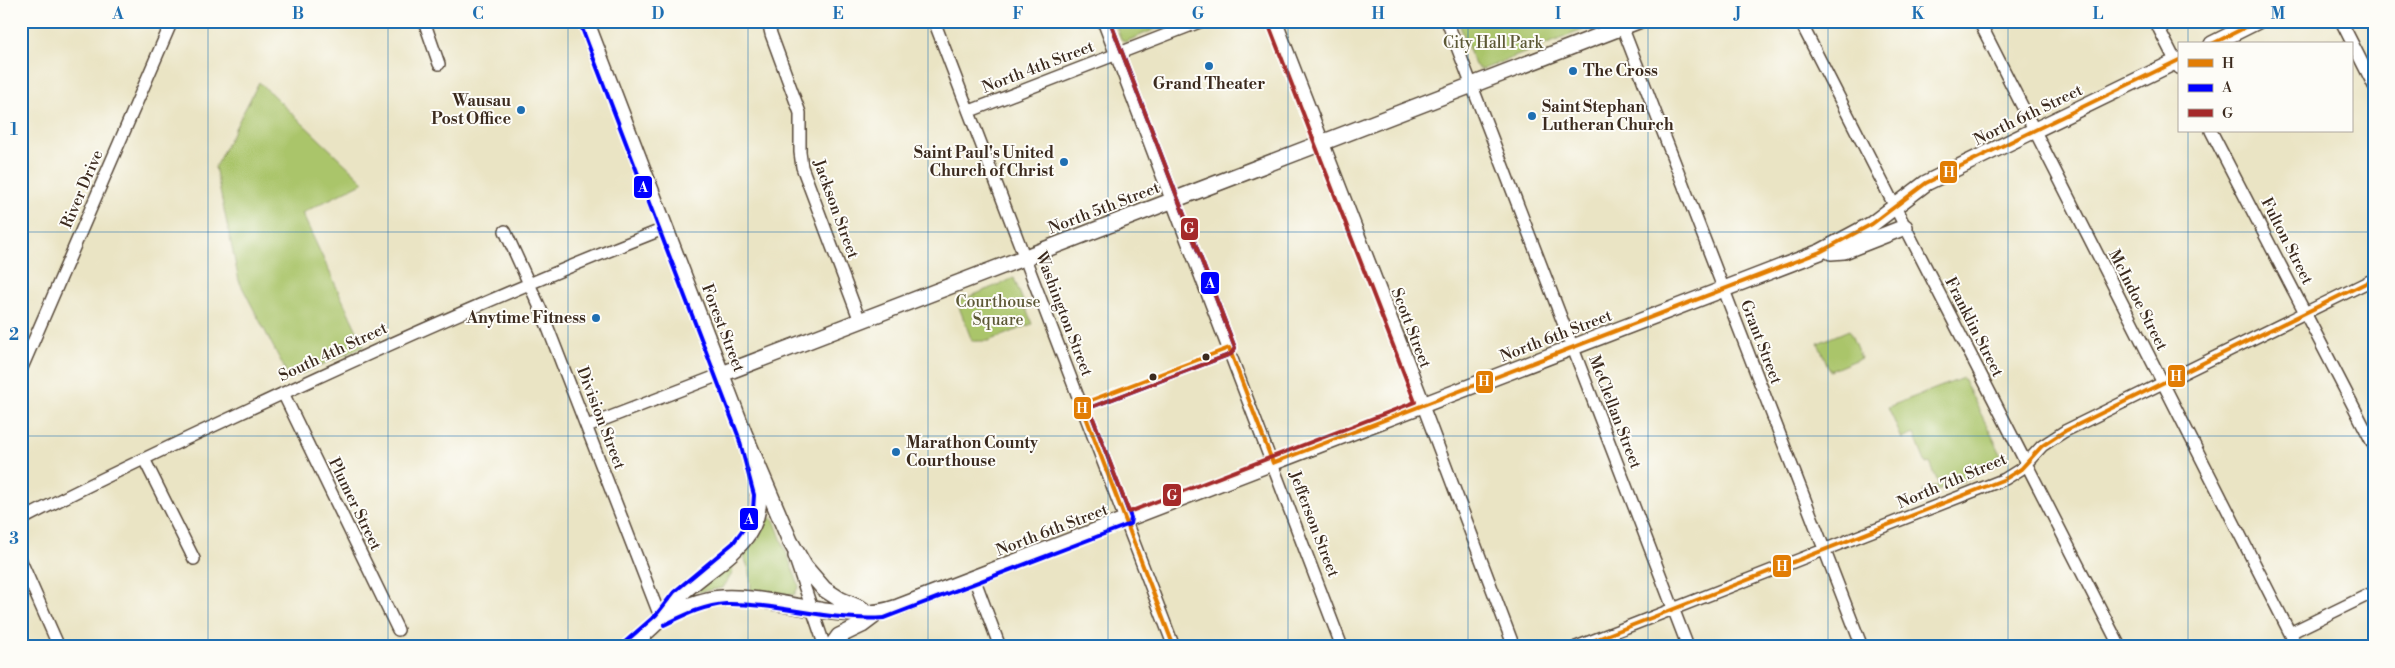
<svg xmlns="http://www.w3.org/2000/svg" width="2395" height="668" viewBox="0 0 2395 668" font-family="'Libre Bodoni',serif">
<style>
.green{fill:#aac56b;stroke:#727844}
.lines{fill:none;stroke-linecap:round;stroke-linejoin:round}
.minor-casing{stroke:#554637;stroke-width:14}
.major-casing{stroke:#554637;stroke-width:18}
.minor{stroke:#fff;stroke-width:11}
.major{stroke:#fff;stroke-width:15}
.bus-1-casing{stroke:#fdfcf7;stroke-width:8}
.bus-2-casing{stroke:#fdfcf7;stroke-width:8}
.bus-3-casing{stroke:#fdfcf7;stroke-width:8}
.bus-1{stroke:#e27d04;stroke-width:4}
.bus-2{stroke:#00f;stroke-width:4}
.bus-3{stroke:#a52a2a;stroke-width:4}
.grid{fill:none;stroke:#1f6fb2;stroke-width:1;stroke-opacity:0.55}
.poi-dot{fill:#1f6fb2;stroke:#fdfcf7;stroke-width:2}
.bus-dot{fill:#3b2a1e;stroke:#fdfcf7;stroke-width:2}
.labels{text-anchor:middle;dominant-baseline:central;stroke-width:4;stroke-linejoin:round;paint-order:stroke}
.park-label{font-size:16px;fill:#5c5835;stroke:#fdfcf7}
.street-label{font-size:16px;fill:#3b2a1e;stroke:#fdfcf7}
.poi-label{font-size:16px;font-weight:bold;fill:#3b2a1e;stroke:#fdfcf7;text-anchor:start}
.line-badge{stroke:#fdfcf7;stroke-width:2}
.badge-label{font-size:14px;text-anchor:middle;font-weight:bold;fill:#fff}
.neatline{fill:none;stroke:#1f6fb2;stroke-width:2}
.grid-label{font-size:16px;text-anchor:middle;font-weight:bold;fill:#1f6fb2}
</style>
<rect width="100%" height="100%" fill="#fdfcf7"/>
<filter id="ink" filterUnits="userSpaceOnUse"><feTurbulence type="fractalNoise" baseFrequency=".02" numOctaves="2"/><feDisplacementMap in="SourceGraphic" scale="10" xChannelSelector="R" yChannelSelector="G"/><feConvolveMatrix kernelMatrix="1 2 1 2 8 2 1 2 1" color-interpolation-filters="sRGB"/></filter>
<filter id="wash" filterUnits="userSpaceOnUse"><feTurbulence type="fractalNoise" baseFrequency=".0096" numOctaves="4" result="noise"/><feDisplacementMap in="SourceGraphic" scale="20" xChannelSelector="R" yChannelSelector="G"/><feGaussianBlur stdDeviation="1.12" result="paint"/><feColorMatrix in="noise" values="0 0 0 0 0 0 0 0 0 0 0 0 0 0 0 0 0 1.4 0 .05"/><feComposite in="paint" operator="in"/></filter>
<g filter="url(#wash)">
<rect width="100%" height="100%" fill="#eae4c4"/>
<path class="green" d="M1114,21H1174L1125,42L1121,39Z
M1458,21H1606L1481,70L1475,65Z
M259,82L364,182L302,213L364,346L290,379L239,281L215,167Z
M1014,278L1032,324L988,341H972L957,302Z
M1849,330L1861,358L1830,371L1818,343Z
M1963,378L2004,460L1972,477L1924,495L1923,491L1939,485L1930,463L1926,464L1914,434L1902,439L1888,407Z
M770,518L774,520L799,586L794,595L751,590L750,572L743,555L758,539L767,520Z
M729,566H731L733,572L723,588L699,592L698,590Z"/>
</g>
<g filter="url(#ink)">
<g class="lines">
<defs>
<path id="minor" d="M424,21L439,64
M768,21L771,34L800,113V152L802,167L860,321
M934,21L1174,647
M1103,21L1342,647
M1447,21L1688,647
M1620,21L1862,647
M1800,21L2120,647
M1979,21L2297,647
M2155,21L2179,68
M2341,21L2374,86
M970,111L1202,21
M2211,131L2374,446
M505,231L541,310L661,619
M21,370L172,21
M283,393L398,630
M1423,406L1514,647
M587,426L722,374
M144,459L194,559
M21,520C93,482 166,448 239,414C379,348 521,285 666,228
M794,556L825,647
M21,561L59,647
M974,578L1000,647
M2290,633L2374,592
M1576,647L2005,479L2021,469L2042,446L2065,431L2374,279"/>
<path id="major" d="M586,21L744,433L790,541L805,567L824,589L841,600L862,609
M1274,21L1423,406
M2212,44L2258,21
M1831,252L1844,251L1905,227
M722,374L1638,21
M661,619C680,609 700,599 722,598C780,595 842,627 898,607L1820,252L1872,224L1926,183L2179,60
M629,647C639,638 651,629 660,619C668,610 674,600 683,592C723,556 771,539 756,475
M831,647L839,636L862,625L878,613"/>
</defs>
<use href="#minor" class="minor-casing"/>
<use href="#major" class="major-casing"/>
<use href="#minor" class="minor"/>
<use href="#major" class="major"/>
<defs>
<path id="bus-1" d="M2212,44L2258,21
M1174,647L1081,404L1229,348L1273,463L1820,252L1872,224L1926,183L2179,60
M1577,647L2005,479L2021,469L2042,446L2065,431L2374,279"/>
<path id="bus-2" d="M580,23L738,435L754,495L753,510L747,524L733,543L674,592L656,615L625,642
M664,625C683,616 704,605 726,604C779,603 830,622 884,618L1130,524L1131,518L1089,408L1231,354L1235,348L1110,21"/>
<path id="bus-3" d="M1110,21L1235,348L1231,354L1089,408L1129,512L1415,402L1268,23"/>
</defs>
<use href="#bus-1" class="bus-1-casing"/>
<use href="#bus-2" class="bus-2-casing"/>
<use href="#bus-3" class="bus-3-casing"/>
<use href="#bus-1" class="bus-1"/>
<use href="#bus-2" class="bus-2"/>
<use href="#bus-3" class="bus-3"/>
</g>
</g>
<path class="grid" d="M208,21V647M388,21V647M568,21V647M748,21V647M928,21V647M1108,21V647M1288,21V647M1468,21V647M1648,21V647M1828,21V647M2008,21V647M2188,21V44M2188,131V647M21,232H2374M21,436H2374"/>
<g class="poi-dot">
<circle cx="1209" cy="66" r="5"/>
<circle cx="1573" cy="71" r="5"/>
<circle cx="521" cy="110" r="5"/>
<circle cx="1532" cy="116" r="5"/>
<circle cx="1064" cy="162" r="5"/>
<circle cx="596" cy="318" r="5"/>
<circle cx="896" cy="452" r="5"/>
</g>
<g class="bus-dot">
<circle cx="1206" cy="357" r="4.5"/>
<circle cx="1153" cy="377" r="4.5"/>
</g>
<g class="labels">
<g class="park-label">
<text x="1493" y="43">City Hall Park</text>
<text x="998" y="302">Courthouse<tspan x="998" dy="18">Square</tspan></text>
</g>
<g class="street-label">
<text transform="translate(1038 67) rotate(-21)">North 4th Street</text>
<text transform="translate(2028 115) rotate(-26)">North 6th Street</text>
<text transform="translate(82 189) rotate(-67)">River Drive</text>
<text transform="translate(1104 208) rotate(-21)">North 5th Street</text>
<text transform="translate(836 209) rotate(70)">Jackson Street</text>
<text transform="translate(2287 241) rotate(63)">Fulton Street</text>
<text transform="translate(2138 300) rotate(63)">McIndoe Street</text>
<text transform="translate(1064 314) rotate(69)">Washington Street</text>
<text transform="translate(1974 327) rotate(63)">Franklin Street</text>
<text transform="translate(723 328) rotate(69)">Forest Street</text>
<text transform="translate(1411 328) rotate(69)">Scott Street</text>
<text transform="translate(1556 336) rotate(-21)">North 6th Street</text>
<text transform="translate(1761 342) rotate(69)">Grant Street</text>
<text transform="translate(333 352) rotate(-25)">South 4th Street</text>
<text transform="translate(1615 412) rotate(69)">McClellan Street</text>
<text transform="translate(601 418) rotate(69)">Division Street</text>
<text transform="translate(1952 481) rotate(-23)">North 7th Street</text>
<text transform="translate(355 504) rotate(64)">Plumer Street</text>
<text transform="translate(1314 524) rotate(69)">Jefferson Street</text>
<text transform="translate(1052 530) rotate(-21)">North 6th Street</text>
</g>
<g class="poi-label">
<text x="1583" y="71">The Cross</text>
<text x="1209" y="84" text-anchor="middle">Grand Theater</text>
<text x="511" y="101" text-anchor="end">Wausau<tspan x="511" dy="18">Post Office</tspan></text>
<text x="1542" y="107">Saint Stephan<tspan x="1542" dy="18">Lutheran Church</tspan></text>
<text x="1054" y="153" text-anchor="end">Saint Paul's United<tspan x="1054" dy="18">Church of Christ</tspan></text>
<text x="586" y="318" text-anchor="end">Anytime Fitness</text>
<text x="906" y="443">Marathon County<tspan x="906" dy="18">Courthouse</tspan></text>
</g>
</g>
<g class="line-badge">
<rect x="1939" y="160" width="19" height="24" rx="5" fill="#e27d04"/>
<rect x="633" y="175" width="20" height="24" rx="5" fill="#00f"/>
<rect x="1180" y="217" width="19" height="24" rx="5" fill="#a52a2a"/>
<rect x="1200" y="271" width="20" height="24" rx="5" fill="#00f"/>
<rect x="2167" y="364" width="19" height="24" rx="5" fill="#e27d04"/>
<rect x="1475" y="370" width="19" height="24" rx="5" fill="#e27d04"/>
<rect x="1073" y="396" width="19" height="24" rx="5" fill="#e27d04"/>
<rect x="1162" y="483" width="20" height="24" rx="5" fill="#a52a2a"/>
<rect x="739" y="507" width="20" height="24" rx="5" fill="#00f"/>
<rect x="1772" y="554" width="20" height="24" rx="5" fill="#e27d04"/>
</g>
<g class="badge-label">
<text x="1949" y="177">H</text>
<text x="643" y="192">A</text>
<text x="1189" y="233">G</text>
<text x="1210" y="288">A</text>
<text x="2176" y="381">H</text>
<text x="1484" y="386">H</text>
<text x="1082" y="413">H</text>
<text x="1172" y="500">G</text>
<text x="749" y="524">A</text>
<text x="1782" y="571">H</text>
</g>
<rect width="2395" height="668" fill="none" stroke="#fdfcf7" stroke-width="55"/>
<rect x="2178" y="42" width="175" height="90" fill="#fdfcf7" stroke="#afa8a0"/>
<rect x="2188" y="59" width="25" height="8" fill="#e27d04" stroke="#afa8a0"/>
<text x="2222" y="68" font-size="15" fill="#3b2a1e">H</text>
<rect x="2188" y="84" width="25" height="8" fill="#0000ff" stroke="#afa8a0"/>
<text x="2222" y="92" font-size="15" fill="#3b2a1e">A</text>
<rect x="2188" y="109" width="25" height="8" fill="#a52a2a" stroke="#afa8a0"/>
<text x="2222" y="118" font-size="15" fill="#3b2a1e">G</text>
<rect x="28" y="28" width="2340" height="612" class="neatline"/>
<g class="grid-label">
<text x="118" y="19">A</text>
<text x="298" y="19">B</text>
<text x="478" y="19">C</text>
<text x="658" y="19">D</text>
<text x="838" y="19">E</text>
<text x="1018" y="19">F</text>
<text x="1198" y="19">G</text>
<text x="1378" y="19">H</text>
<text x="1558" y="19">I</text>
<text x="1738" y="19">J</text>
<text x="1918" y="19">K</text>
<text x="2098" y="19">L</text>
<text x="2278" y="19">M</text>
<text x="14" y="135">1</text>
<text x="14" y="340">2</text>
<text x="14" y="544">3</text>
</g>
</svg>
